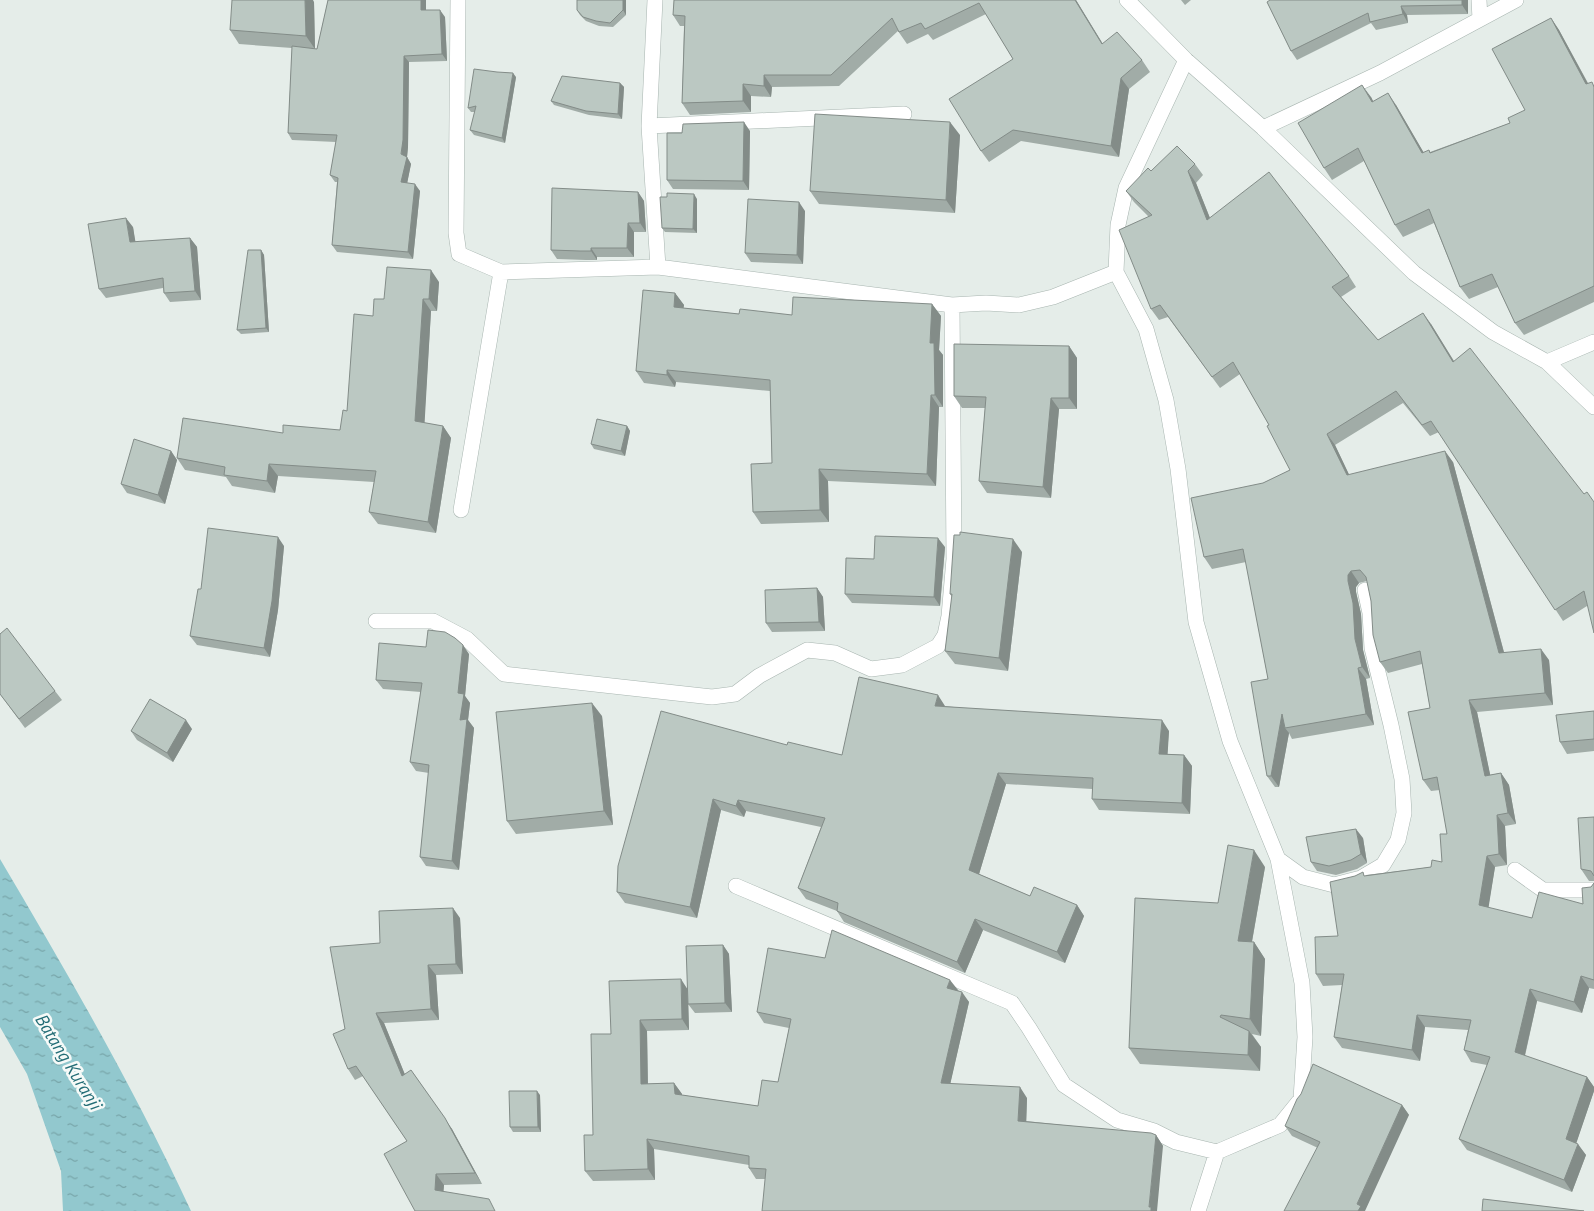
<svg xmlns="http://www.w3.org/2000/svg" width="1594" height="1211" viewBox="0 0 1594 1211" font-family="'PT Sans',sans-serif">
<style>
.water{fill:url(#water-ripples)}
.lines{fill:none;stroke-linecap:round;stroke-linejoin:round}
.minor-casing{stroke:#a8b5b0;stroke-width:16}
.minor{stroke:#fff;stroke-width:15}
.wall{fill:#a1aca7}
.shaded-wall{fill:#838c88}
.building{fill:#bbc8c2;stroke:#838c88}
.labels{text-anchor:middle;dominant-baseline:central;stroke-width:5;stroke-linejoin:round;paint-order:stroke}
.water-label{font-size:18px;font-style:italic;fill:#236d76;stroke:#f6faf8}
</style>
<defs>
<pattern id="water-ripples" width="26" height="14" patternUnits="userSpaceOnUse" patternTransform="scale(1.25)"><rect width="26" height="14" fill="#92c8ce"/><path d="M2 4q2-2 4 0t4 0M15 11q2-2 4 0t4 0" fill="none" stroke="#77a4a8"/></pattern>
</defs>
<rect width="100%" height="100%" fill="#e5ede9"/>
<path class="water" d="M0,859C68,974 135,1090 191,1211H63L61,1171L27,1074L0,1027Z"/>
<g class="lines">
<defs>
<path id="minor" d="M458,0L456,233L459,254L501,272L658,267L952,305L986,303L1019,305L1053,297L1116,272
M655,0L649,126L658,267
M1127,0L1186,60L1263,128L1414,273L1493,332L1547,362L1594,407
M1479,0L1480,19
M1186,60L1126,188L1118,225L1116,272L1146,329L1166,400L1178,469L1196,622L1230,741L1278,859L1302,983L1305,1037L1301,1099L1280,1125L1217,1152L1198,1211
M649,126L904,114
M1263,128L1380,73L1516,0
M1547,362L1594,342
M461,510L501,272
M376,621H433L467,639L504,674L712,697L735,694L759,676L807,650L835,653L871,669L902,665L938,646L945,635L949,616L954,559L952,305
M1278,859L1303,877L1334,885L1361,878L1383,865L1398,840L1404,813L1402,779L1391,725L1372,648L1370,613L1365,590
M1515,870L1543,890H1594
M736,886L1012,1003L1029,1028L1064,1085L1117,1120L1154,1131L1176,1142L1217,1152"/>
</defs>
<use href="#minor" class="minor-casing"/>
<use href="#minor" class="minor"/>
</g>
<path class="wall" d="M328,0H426V10L445,17L447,61L409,62L408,147L407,157L411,164L407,183L420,191L413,259L337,252L332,245L337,182H335L330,175L336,142L292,140L288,133L292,48L239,44L230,30L314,2L315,49H317Z
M577,0H626V15L613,27L599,26L586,21L580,15L577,10Z
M674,0H1076L1103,44L1142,60L1150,72L1129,89L1119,157L1021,141L989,162L981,151L1013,59L986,14L933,40L928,34L907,44L898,31L839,86L772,87L771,97L751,96V112L690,115L682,103L684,26H680L673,15Z
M1181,0H1191L1185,5Z
M1468,0V14L1407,15L1408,23L1376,30L1371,23L1297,60L1291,51L1267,2Z
M1551,18L1559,30L1588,83L1594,85V302L1524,335L1515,323L1498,287L1469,299L1460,287L1434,223L1403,237L1395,225L1364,161L1332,180L1324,168L1371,97L1373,102L1396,105L1423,152H1430L1510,123L1525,110Z
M516,77L505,143L474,135L470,130L475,112H471L468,108Z
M620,83L624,87L622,119L589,115L554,105L551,101Z
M750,131L749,190L673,189L667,180L682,133Z
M960,135L955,213L819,204L810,191Z
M1195,164L1203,175L1196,183L1210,218L1349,276L1356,287L1341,297L1378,340L1431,324L1454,361L1584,494L1587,606L1563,621L1439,432L1430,436L1403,403L1335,445L1349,475L1453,462L1504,652L1549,660L1553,705L1477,712L1490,775L1501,773L1509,785L1516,824L1505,826L1507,865L1495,867L1488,908L1532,918L1583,904L1591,887L1594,883V989L1589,988L1582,1013L1537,1001L1525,1056L1587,1077L1594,1087V1091L1576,1143L1586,1155L1572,1192L1467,1150L1459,1139L1487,1065L1471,1062L1464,1050L1468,1030L1425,1027L1420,1061L1342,1048L1334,1037L1342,985L1323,986L1316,974L1338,936L1366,875L1431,867L1442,862L1447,834L1440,790L1431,791L1423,780L1430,708L1422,664L1388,673L1380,662L1371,601L1367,581L1359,583L1356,587V592L1361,614L1363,650L1370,678L1366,679L1374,725L1292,739L1289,733L1279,787H1275L1267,776L1268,679L1246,562L1212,569L1204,557L1263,483L1290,470L1269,425L1240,374L1220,388L1168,317L1159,320L1151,309L1149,217L1134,202L1126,191L1151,171Z
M638,192L644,201L646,232H634V257H597V260H586L557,259L551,250Z
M697,199V233L665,232L662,228Z
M805,211L803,264L751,262L745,253Z
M133,227L135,242L190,238L197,247L201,300L170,302L164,293L163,288L106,298L99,289Z
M261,250L264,255L269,332L241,334L237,330Z
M439,282L437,311H431L424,423L443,426L451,438L436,533L378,524L369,512L374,482L278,476L275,493L232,486L226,477L185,470L177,458L283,433L340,430L347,411L373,316L384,299Z
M675,293L684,305L683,308L739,314L792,315L932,304L941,316L939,350L943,355V407H939L936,486L828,481L829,522L761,524L753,512L772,463L770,391L676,382L675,387L644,383L636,371Z
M1069,346L1077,358V409H1059L1051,498L987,493L979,481L985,408H962L954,396Z
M627,426L630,431L625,456L594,449L591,444Z
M171,451L177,460L165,504L127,493L121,484Z
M284,546L278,610L270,657L197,645L190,636L201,589Z
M945,547L940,606L852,603L845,594Z
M1022,552L1008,671L955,664L945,651L952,597L950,594Z
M817,588L823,597L825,631L772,632L766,623Z
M0,634L55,691L62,700L25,728L0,694Z
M469,654L465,696L470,703L468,720L474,728L459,870L426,866L420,857L429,773L416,771L410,762L421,692L383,689L376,680Z
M945,706L1169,731L1167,754L1184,755L1192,766L1190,814L1099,810L1092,799V789L1006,784L979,874L1030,896L1077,905L1084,916L1065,963L983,930L965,973L844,922L837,911L806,899L798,888L821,827L746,811L744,817L721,810L697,918L625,903L617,892L618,866L787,745L842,755Z
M1594,711V751L1567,754L1560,742Z
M602,716L613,825L516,834L507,821Z
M192,729L173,762L137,740L131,731Z
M1594,817V881H1589L1581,869Z
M1363,838L1367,863L1357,869L1336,875L1317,871L1311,862Z
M1265,867L1252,942H1254L1265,959L1261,1036L1252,1034L1261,1047L1260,1071L1140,1064L1129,1048L1218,903Z
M460,918L463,974L436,975L439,1020L384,1023L405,1075L452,1129L482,1184L444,1185L443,1191L415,1211L407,1141L363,1076L355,1080L348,1069L345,1029L380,943Z
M723,945L729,954L732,1012L695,1013L688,1004L689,1030L647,1031L648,1084L674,1083L682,1094V1095L758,1106L778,1082L789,1028L764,1023L757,1012L958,990L969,1002L950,1084L1027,1098L1026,1121L1156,1135L1163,1146L765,1179H756L749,1168V1165L654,1149L655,1180L593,1181L585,1171L593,1135L611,1034L688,990Z
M540,1095L541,1132H513L510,1127Z
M1402,1105L1409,1115L1318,1148L1292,1136L1285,1126Z"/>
<path class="shaded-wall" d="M305,0H313L314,2L315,49L306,36Z
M421,0H426V17L421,10Z
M623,0H626V15L623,10Z
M1075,0H1076L1110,56L1102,44Z
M1462,0H1468V14L1462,5Z
M1401,6L1407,15L1408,23L1403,14Z
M440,10L445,17L447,61L442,54Z
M1551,18L1559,30L1594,95L1586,84Z
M404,56L409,62L408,147L407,157L411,164L406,189L401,182Z
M513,73L516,77L505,143L502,138Z
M764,75L772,87L771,97L764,86Z
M1121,78L1129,89L1119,157L1111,146Z
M620,83L624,87L622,119L618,114Z
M743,84L751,96V112L743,101Z
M1362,85L1371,97L1380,114L1372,102Z
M1388,93L1396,105L1431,165L1422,153Z
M744,122L750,131L749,190L743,181Z
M950,122L960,135L955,213L946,200Z
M1188,171L1196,183L1215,231L1207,220Z
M415,184L420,191L413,259L408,252Z
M638,192L644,201L646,232L640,223Z
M694,194L697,199V233L693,229Z
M799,202L805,211L803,264L797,255Z
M126,218L133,227L137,251L130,242Z
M628,223L634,232V257L627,248Z
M190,238L197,247L201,300L195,291Z
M591,248L597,257V260L591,251Z
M261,250L264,255L269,332L266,328Z
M431,270L439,282L437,311L429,299Z
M675,293L684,305L682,319L674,307Z
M423,299L431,311L424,433L415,421Z
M932,304L941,316L939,350L943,355V407L935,395L930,343Z
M1423,313L1431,324L1461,373L1453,362Z
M1069,346L1077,358V409L1069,398Z
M667,370L676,382L675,387L667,375Z
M931,395L939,407L936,486L927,474Z
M1051,398L1059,409L1051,498L1043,487Z
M443,426L451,438L436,533L428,522Z
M627,426L630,431L625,456L621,451Z
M1327,434L1335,445L1355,487L1347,475Z
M171,451L177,460L165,504L158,495Z
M1445,451L1453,462L1507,664L1499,653Z
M269,464L278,476L275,493L267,481Z
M819,469L828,481L829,522L820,510Z
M278,537L284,546L278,610L270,657L264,648Z
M938,538L945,547L940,606L934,597Z
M1013,539L1022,552L1008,671L999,658Z
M1351,571L1359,583L1356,587V592L1361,614L1363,650L1370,678L1362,667L1355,639L1348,581V575Z
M817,588L823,597L825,631L819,622Z
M463,645L469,654L465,696L470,703L468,720L474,728L459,870L452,861L460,720L458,693Z
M1541,649L1549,660L1553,705L1545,693Z
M1358,668L1366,679L1374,725L1366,714Z
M938,695L945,706H935Z
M1469,700L1477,712L1493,788L1485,776Z
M592,703L602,716L613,825L604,811Z
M1282,714L1285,728L1289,733L1279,787L1271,776Z
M186,720L192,729L173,762L167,753Z
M1162,720L1169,731L1167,765L1159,754Z
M1184,755L1192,766L1190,814L1182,803Z
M998,773L1006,784L977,881L969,870Z
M1501,773L1509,785L1516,824L1508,813Z
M713,799L721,810L697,918L690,907Z
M738,800L746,811L744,817L736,806Z
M1497,815L1505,826L1507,865L1499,854Z
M1356,829L1363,838L1367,863L1361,854Z
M1254,850L1265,867L1249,958L1238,941Z
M1487,856L1495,867L1487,917L1479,905Z
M1077,905L1084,916L1065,963L1057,952Z
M453,908L460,918L463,974L456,964Z
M975,919L983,930L965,973L957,962Z
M1254,942L1265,959L1261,1036L1250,1019Z
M723,945L729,954L732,1012L725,1003Z
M428,965L436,975L439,1020L431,1009Z
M1581,976L1589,988L1582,1013L1574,1002Z
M681,979L688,990L689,1030L682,1019Z
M950,980L958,990L954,999L947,988Z
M1530,989L1537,1001L1523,1063L1515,1052Z
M962,992L969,1002L948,1094L941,1083Z
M376,1013L384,1023L410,1087L402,1076Z
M1417,1015L1425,1027L1420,1061L1412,1050Z
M640,1020L647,1031L648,1094L641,1084Z
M1249,1031L1261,1047L1260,1071L1248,1055Z
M411,1070L452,1129L482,1184L475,1173Z
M1587,1077L1594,1087V1091L1574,1150L1566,1139Z
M674,1083L682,1094V1105L675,1094Z
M1020,1087L1027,1098L1026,1131L1018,1121Z
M537,1091L540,1095L541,1132L538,1127Z
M1402,1105L1409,1115L1365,1211H1358L1357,1204Z
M1156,1135L1163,1146L1157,1211H1151L1149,1207Z
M647,1139L654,1149L655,1180L648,1169Z
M1578,1144L1586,1155L1572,1192L1564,1180Z
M436,1174L444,1185L443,1200L435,1190Z"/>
<path class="building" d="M232,0H305L306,36L230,30Z
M328,0H421V10H440L442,54L404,56L403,140L401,154L407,157L401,182L415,184L408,252L332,245L338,178L330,175L337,135L288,133L292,46L317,49Z
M577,0H623V10L610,23L596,21L583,17L577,10Z
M674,0H1075L1102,44L1117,32L1142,60L1121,78L1111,146L1013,130L981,151L949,99L1013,59L979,3L925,29L921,23L899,32L892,18L831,75H764V86L743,84V101L682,103L685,16L673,15Z
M1270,0H1462V5L1401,6L1403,14L1370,22L1368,13L1291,51L1267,2Z
M1551,18L1586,84L1592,82L1594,87V286L1515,323L1492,274L1460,287L1429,209L1395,225L1358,148L1324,168L1298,123L1362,85L1372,102L1388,93L1422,153L1429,150L1430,153L1510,123L1508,118L1525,110L1492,49Z
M474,69L497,72L513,73L502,138L470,130L476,106L468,108Z
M562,76L620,83L618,114L586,111L551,101Z
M815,114L950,122L946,200L810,191Z
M744,122L743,181L667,180V133H682L683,124Z
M1177,146L1195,164L1188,171L1207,220L1269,172L1349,276L1332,287L1378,340L1423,313L1453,362L1470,348L1584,494L1587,492L1594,502V633L1584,591L1555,610L1431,421L1422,425L1396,391L1327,434L1347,475L1445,451L1499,653L1541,649L1545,693L1469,700L1485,776L1501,773L1508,813L1497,815L1499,854L1487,856L1479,905L1532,918L1539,892L1583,904L1582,888L1591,887L1594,883V980L1581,976L1574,1002L1530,989L1515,1052L1587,1077L1566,1139L1578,1144L1564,1180L1459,1139L1490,1057L1464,1050L1471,1020L1417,1015L1412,1050L1334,1037L1344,974H1316L1315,937L1338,936L1330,882L1355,876L1363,872L1364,876L1431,867L1432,860L1442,862L1440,834H1447L1437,777L1423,780L1408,712L1430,708L1420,651L1380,662L1373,635L1371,601L1366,577L1360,570L1351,571L1348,575V581L1353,603L1355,639L1362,667L1358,668L1366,714L1285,728L1282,714L1271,776H1267L1251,682L1268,679L1243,549L1204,557L1191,498L1263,483L1290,470L1267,426L1269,425L1233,362L1212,377L1160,305L1151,309L1119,230L1152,215L1126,191L1148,168L1151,171Z
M552,188L638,192L640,223H628L627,248H591V251H580L551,250Z
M667,193L694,194L693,229L662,228L660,197H667Z
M748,199L799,202L797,255L745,253Z
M126,218L130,242L190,238L195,291L164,293L163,278L99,289L88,224Z
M248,250H261L266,328L237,330Z
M387,267L431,270L429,299H423L415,421L443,426L428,522L369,512L376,471L269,464L267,481L224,475L225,467L177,458L183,418L283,433V425L340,430L343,410L347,411L354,314L373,316L374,299H384Z
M643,290L675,293L674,307L739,314L740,309L792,315L793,297L932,304L930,343H934L935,395H931L927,474L819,469L820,510L753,512L751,464L772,463L770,380L667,370V375L636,371Z
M954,344L1069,346V398H1051L1043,487L979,481L986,397L954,396Z
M597,419L627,426L621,451L591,444Z
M134,439L171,451L158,495L121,484Z
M208,528L278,537L272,601L264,648L190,636L198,589H201Z
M960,532L1013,539L999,658L945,651L952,594H950L954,535H960Z
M875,536L938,538L934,597L845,594L846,558L874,559Z
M817,588L819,622L766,623L765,590Z
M7,628L55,691L19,719L0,694V634Z
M428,630L445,632L455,638L463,645L458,693L464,694L460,720L467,719L452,861L420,857L429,765L410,762L422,683L376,680L379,643L426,647Z
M859,677L938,695L935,706L1162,720L1159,754L1184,755L1182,803L1092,799L1093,778L998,773L969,870L1030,896L1034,887L1077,905L1057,952L975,919L957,962L837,911L838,903L798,888L825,818L738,800L736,806L713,799L690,907L617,892L618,866L661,711L787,745L788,742L842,755Z
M150,699L186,720L167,753L131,731Z
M592,703L604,811L507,821L496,712Z
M1594,711V739L1560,742L1556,715Z
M1594,817V876L1591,871L1581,869L1578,818Z
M1356,829L1361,854L1351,860L1329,866L1311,862L1306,837Z
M1228,845L1254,850L1238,941L1254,942L1250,1019L1221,1015L1220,1017L1249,1031L1248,1055L1129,1048L1135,898L1218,903Z
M453,908L456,964L428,965L431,1009L376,1013L402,1076L411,1070L445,1118L475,1173L436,1174L435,1190L489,1199L495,1211H415L384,1154L407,1141L356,1066L348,1069L333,1034L345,1029L330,947L380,943L379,911Z
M832,930L950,980L947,988L962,992L941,1083L1020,1087L1018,1121L1151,1133L1156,1135L1149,1207H1151V1211H762L766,1169L749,1168V1156L647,1139L648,1169L585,1171L584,1135H593L591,1034H611L609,981L681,979L682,1019L640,1020L641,1084L674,1083L675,1094L758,1106L762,1080L778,1082L791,1019L757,1012L768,948L825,958Z
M723,945L725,1003L688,1004L686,946Z
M1313,1064L1402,1105L1357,1204L1361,1206L1358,1211H1284L1320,1142L1285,1126L1297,1099L1301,1094Z
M509,1091H537L538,1127H510Z
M1483,1199L1584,1211H1482Z"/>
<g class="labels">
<g class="water-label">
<text transform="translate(69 1062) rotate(58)">Batang Kuranji</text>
</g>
</g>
</svg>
